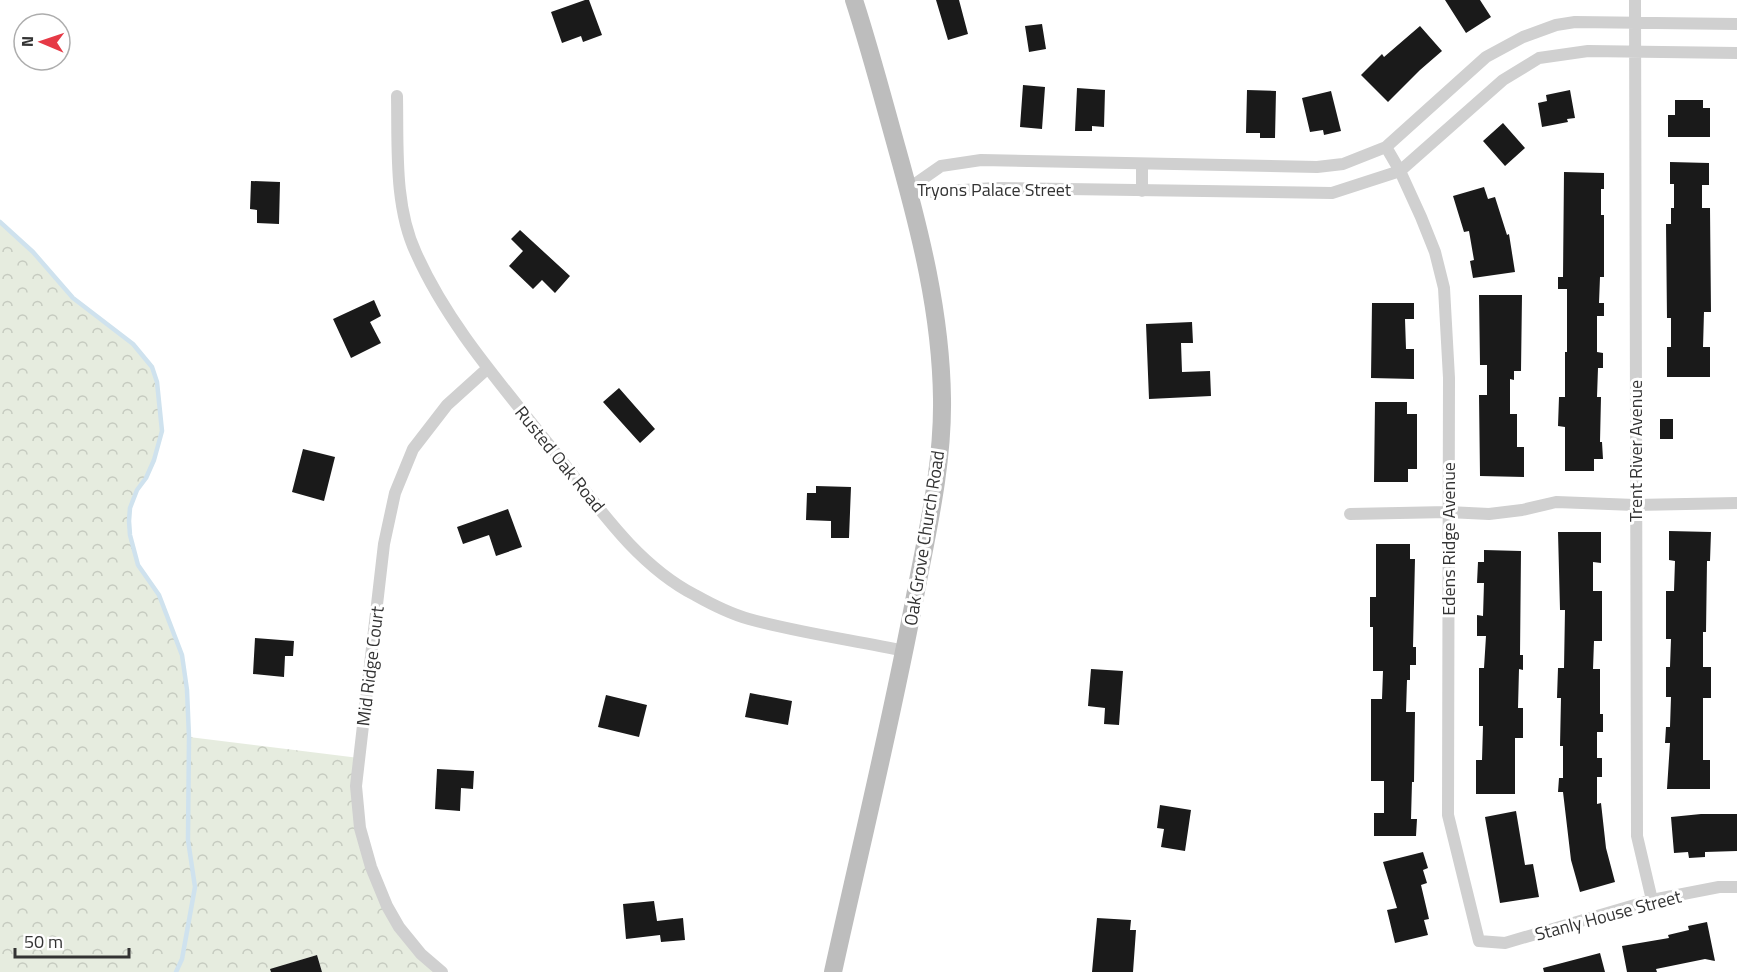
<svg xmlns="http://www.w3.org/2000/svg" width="1737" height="972" viewBox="0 0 1737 972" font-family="'Titillium Web',sans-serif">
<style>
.forest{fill:url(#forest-crowns)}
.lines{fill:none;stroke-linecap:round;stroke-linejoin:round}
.stream{stroke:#cfe2ee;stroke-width:4.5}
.building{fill:#1a1a1a}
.street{stroke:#d0d0d0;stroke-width:12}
.secondary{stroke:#bdbdbd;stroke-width:18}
.labels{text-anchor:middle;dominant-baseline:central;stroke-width:6;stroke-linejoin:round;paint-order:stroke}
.street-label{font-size:18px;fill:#333;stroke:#fff}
</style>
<defs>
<pattern id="forest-crowns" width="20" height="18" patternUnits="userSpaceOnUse" patternTransform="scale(1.5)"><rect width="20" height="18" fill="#e6ecdf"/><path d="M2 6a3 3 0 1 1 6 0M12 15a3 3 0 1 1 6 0" fill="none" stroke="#c6cbc0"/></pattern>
</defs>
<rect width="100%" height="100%" fill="#fff"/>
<path class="forest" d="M0,222L33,252L73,298L133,344L152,367L157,382L162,431L154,460L146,478L137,490L130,508V535L138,565L159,595L182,655L189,737L359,758L360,828L387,906L442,972H322L317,955L284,965L286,972H0Z"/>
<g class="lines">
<path class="stream" d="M0,222L33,252L73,298L133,344L152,367L157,382L162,431L154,460L146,478L137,490L130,508L129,521L130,535L138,565L159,595L182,655L187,690L189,737L188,840L195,887L182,959L176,972"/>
</g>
<path class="building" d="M585,0H589L602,35L583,42L581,36L562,43L551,12Z
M936,0H959L968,34L948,40Z
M1445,0H1480L1491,17L1466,33Z
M1042,24L1046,49L1029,52L1025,26Z
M1420,26L1442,51L1420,70L1388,102L1361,75L1382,54L1384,57Z
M1023,85L1045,87L1042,129L1020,127Z
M1077,88L1105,90L1104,127L1092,126V131H1075Z
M1247,90L1276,91L1275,138H1260V133H1246Z
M1570,90L1575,118L1567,119L1568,122L1542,127L1538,103L1547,101L1546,95Z
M1331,91L1341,131L1324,135L1323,130L1310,132L1302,98Z
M1675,100H1703V108H1710V137H1668V115H1675Z
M1503,123L1525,148L1505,166L1483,141Z
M1670,162L1709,163V185H1702V208H1710L1711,312H1704L1703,347H1710V377H1667V347H1671V318H1667L1666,224H1671V208H1674V184H1670Z
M1564,172L1604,173V189H1601V215H1604V277H1600L1599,303H1604V316H1597V352L1603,353V368H1598L1597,397H1601L1600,442H1602L1603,459H1594V471H1565V427L1558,426L1559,397H1565V352H1567V289H1558V277H1563Z
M251,181L280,182L279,224L257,223V210L250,209Z
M1484,187L1488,199L1495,197L1507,235L1509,234L1515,272L1473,278L1470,261L1474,260L1469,231L1464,232L1453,196Z
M520,230L570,276L555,293L542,280L533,289L509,266L523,251L511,239Z
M1479,295H1522L1521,371H1514V380L1510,379V414H1517V447H1524V477L1480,476L1479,395H1487V365H1480Z
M374,300L381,316L370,322L381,343L351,358L333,319Z
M1372,303H1414V319H1405L1406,349H1414V379L1371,378Z
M1192,322L1193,343H1181L1182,372L1210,371L1211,396L1149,399L1146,324Z
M619,388L655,429L640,443L603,402Z
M1375,402H1407V414H1417V469H1408V482H1374Z
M1660,419H1673V439H1660Z
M303,449L335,457L324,501L292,492Z
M816,486L851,487L849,538H831V521L806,520L807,493H816Z
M508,509L522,547L496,556L489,535L463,544L457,527Z
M1669,531L1711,532L1710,561H1707L1706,632H1703V667H1711V698H1703V760H1710V789H1667L1670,743H1665L1666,727H1670L1671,697H1666V667H1670L1671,639H1666V591H1674L1675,561L1669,560Z
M1558,532H1601V563L1593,562V591H1602V641H1594L1593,669H1600V714H1603V732H1597V758H1602V777H1597V804L1601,803L1606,848L1615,882L1580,892L1571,860L1563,792H1558L1559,778H1563V746H1560L1561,698H1557L1558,668H1564L1565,610H1560Z
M1376,544H1410V559H1415L1413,647H1416V665H1410V680H1407L1406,712H1415L1414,782H1412L1411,819H1417L1416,836H1374V813H1384V781H1371V699H1382L1383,671H1373V627H1370V597H1376Z
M1484,550L1521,551L1520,655H1523V670L1519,669L1518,708H1523V738H1515V794H1476V760H1482L1483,726H1479V668H1484L1486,636H1477V615L1483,616L1484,583H1477L1478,562H1484Z
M255,638L294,641L293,656H285L284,677L253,674Z
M1091,669L1123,671L1119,725L1104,724L1105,708L1088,706Z
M750,693L792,701L788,725L745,717Z
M606,695L647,705L639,737L598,727Z
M437,769L474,771L473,789L461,788L460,811L435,809Z
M1160,805L1191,810L1185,851L1161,847L1164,829L1157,828Z
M1516,811L1525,865L1533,864L1539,897L1500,903L1485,817Z
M1737,814V851L1705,852V857L1689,858L1688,852L1674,853L1671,817L1701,814Z
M1423,852L1428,868L1423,870L1427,883L1421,885L1429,919L1424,920L1428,935L1395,943L1387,910L1397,908L1383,862Z
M654,901L657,921L683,918L685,940L661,942L660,935L626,939L623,904Z
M1097,918L1131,920L1130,930H1136L1133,972H1092Z
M1707,922L1715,961L1705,959L1656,969L1657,972H1627L1622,946L1669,938L1668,935L1689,930L1688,926Z
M1600,953L1605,972H1544L1543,968Z
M317,955L322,972H271L270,969Z"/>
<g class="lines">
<path class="street" d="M1635,0L1637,836L1652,900
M397,96C398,147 394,206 416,253C448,325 502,385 550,446C593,499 633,563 695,595C711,604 731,614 749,619C800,633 853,640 905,651
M1386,147L1400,171L1421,217L1435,252L1444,288L1449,378L1448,815L1479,941L1505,943L1652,900L1719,887H1737
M908,189L941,166L981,160L1317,167L1343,164L1386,147L1486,57L1523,37L1556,25L1575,22L1737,24
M908,189L933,192L994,188L1332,193L1400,171L1503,80L1539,58L1588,51L1737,53
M1142,191V164
M1350,514L1448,512L1489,514L1522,510L1556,502L1635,505L1737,503
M442,972L421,954L399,927L387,906L371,867L360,828L356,786L384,544L395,493L413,449L447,405L488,368"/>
<path class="secondary" d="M833,972C861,845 892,719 916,591C928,528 943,464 942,399C941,313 920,231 897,149C883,99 870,49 854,0"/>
</g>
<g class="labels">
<g class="street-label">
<text x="994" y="189">Tryons Palace Street</text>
<text transform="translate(1635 451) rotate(-90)">Trent River Avenue</text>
<text transform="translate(560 459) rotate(51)">Rusted Oak Road</text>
<text transform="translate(924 538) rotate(-81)">Oak Grove Church Road</text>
<text transform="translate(1448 539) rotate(-90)">Edens Ridge Avenue</text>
<text transform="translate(370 666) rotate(-83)">Mid Ridge Court</text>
<text transform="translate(1608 915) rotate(-15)">Stanly House Street</text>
</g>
</g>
<g transform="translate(42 42) rotate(272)"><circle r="28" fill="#ffffff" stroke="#adadad" stroke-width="1.5"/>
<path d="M0-4.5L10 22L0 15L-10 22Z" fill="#e63946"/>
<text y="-9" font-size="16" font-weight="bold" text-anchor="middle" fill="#333333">N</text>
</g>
<path d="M15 948v9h114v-9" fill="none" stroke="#333333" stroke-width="3"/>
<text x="24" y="948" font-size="18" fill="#333333" stroke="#ffffff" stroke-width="4.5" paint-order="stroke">50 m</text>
</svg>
